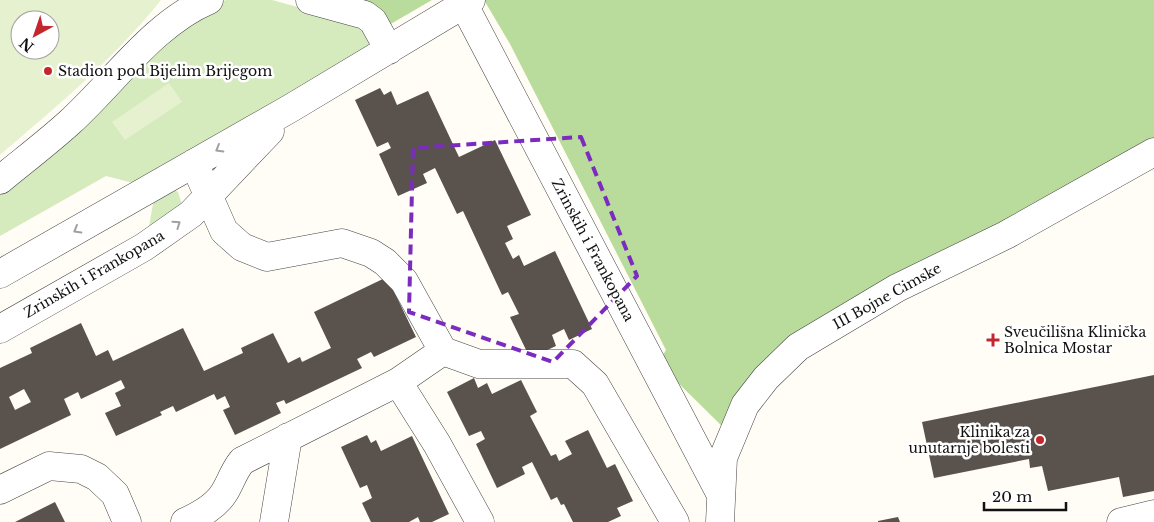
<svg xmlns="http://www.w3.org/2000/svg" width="1154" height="522" viewBox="0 0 1154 522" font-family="'Libre Baskerville',serif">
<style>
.green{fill:#d5ebbd}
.forest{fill:#b9dc9c}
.pitch{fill:#e6f2cf;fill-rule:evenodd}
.building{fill:#5a524d;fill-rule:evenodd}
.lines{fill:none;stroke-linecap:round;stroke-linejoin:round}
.minor-casing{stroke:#444;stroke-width:29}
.minor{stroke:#fff;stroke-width:28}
.oneway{stroke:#a0a0a0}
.marked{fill:none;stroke:#7b2cbf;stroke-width:4;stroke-dasharray:10 6;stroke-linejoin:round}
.poi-dot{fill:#c4262e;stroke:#fff;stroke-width:2}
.labels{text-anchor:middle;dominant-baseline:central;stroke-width:5;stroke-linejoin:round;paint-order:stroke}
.poi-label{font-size:14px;fill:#111;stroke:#fff;text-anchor:start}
.street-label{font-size:14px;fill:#111;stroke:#fff}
</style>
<rect width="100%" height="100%" fill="#fffdf5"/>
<path class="green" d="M226,0H272L367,26L381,49L141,185L106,176L0,236V188L199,11Z
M173,189L178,192L182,205L147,238L155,192Z"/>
<path class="forest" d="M360,0H432L389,25Z
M484,0H1154V152L798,347L732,436L661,366L663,355L666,350L510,44Z"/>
<path class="pitch" d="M0,0H161C114,59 57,106 0,155ZM20,20H50V50H20Z
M169,83L182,102L125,140L112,122Z"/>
<path class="building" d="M380,88L384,95L391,91L397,105L428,91L459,157L495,140L531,215L507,226L513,239L505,243L513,259L519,255L524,266L555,251L592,329L569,340L564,329L552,335L556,346L530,358L510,317L519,314L508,292L502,295L463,211L457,214L435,168L423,174L427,183L398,196L379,154L391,148L388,142L377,147L355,100Z
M387,277L416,337L374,357L371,352L357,359L362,368L286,404L284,400L276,403L281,413L235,435L223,410L230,407L225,396L217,400L214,394L176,412L173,406L160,412L162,415L116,436L105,413L121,406L115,393L125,388L121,380L81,399L78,392L64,399L71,415L0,449V368L32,353L30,348L81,323L96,356L108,350L113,361L183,328L204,371L243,353L241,348L273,333L288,363L300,357L302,362L331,348L314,312ZM24,389L31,402L15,410L9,397Z
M1154,375V491L1123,497L1119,477L1048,491L1042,466L1030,468L1029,459L934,478L922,422Z
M474,378L478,388L487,383L492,394L521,380L537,412L530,416L551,456L556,454L559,461L572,454L565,441L588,430L607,468L615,464L633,501L617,508L621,516L608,522H573L564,504L561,505L557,497L551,500L532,462L522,467L525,474L497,488L476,444L485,439L481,431L469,436L447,392Z
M367,435L371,443L376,440L381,451L412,436L449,514L432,522H420L418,517L409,522H371L362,503L372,498L367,485L360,488L341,447Z
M55,502L65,522H15Z
M898,517L900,522H878V521Z"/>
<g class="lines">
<defs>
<path id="minor" d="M310,0L365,15L373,21L389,50
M464,5L720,493
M194,163L224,231L242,247L267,257L342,243L371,253L385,262L404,281L443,351L479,364H573L595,384L675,522
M0,180C23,161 48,142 70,122C114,82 154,23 209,0
M0,274L291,108L471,0
M0,329L144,247L191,214L270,131
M398,382L437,444L480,522
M0,490L49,466L81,469L97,477L115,494L127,522
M185,522C198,516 216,506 224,493C231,482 233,472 242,461L398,382L443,351
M274,522L288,437
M720,522L723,458L745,405L766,378L798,347L897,288L1006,235L1154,152
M1121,522L1154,514"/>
</defs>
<use href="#minor" class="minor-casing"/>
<use href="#minor" class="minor"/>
</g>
<defs><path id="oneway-chevron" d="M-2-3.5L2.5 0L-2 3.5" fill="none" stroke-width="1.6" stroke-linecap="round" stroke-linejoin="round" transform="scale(1.25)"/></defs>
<g class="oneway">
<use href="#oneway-chevron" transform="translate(219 149) rotate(150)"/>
<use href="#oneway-chevron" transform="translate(177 224) rotate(-35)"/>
<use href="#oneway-chevron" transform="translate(77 230) rotate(150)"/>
</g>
<path class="marked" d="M581,137L637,276L553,362L409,312L413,148Z"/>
<g class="poi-dot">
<circle cx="48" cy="71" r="5"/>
<path d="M990.5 332.5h5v5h5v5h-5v5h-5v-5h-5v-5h5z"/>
<circle cx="1040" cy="440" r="5"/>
</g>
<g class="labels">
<g class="poi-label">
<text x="58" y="71">Stadion pod Bijelim Brijegom</text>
<text x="1004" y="332">Sveučilišna Klinička<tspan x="1004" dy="16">Bolnica Mostar</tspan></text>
<text x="1030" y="432" text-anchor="end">Klinika za<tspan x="1030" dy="16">unutarnje bolesti</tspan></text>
</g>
<g class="street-label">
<text transform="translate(593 250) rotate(62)">Zrinskih i Frankopana</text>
<text transform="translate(94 274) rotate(-30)">Zrinskih i Frankopana</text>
<text transform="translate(887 296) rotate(-29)">III Bojne Cimske</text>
</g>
</g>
<g transform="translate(35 35) rotate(220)"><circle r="24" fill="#ffffff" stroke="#a0a0a0"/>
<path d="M0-4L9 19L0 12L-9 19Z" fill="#c4262e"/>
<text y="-8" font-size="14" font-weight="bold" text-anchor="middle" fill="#111111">N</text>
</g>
<path d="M984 502v8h82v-8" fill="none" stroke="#111111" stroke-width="2.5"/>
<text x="992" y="502" font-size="15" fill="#111111" stroke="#ffffff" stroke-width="4" paint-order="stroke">20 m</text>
</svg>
